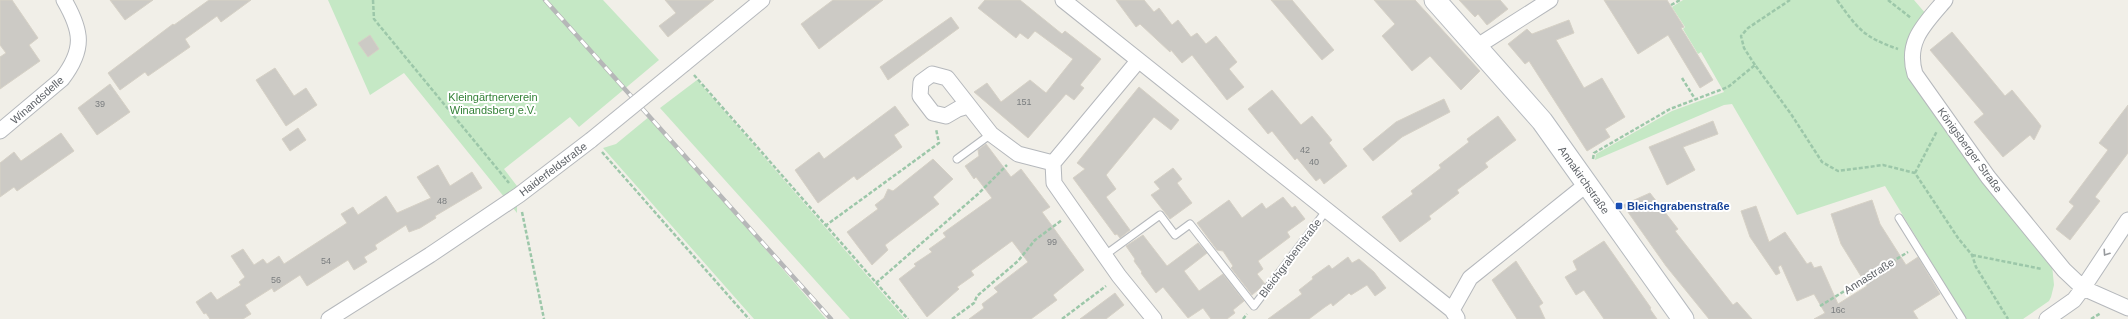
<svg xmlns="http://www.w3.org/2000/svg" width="2128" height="319" viewBox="0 0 2128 319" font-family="Arial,sans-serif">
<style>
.green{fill:#c5e8c5}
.building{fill:#cccac5;stroke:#d6d1c6}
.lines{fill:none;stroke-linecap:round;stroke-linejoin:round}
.lane-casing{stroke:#b5b8bc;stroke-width:9}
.street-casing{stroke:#b5b8bc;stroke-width:17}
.secondary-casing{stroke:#b6babf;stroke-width:23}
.path{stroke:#9cc7a9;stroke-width:2.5;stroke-dasharray:4 2;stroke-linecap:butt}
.lane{stroke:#fff;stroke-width:7}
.street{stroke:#fff;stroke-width:15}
.secondary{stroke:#fff;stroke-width:21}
.rail-casing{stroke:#b6b7b8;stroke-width:4.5}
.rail{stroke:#fff;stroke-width:3;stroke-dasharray:9;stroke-linecap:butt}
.street-bridge-casing{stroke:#b5b8bc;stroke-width:17;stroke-linecap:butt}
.street-bridge{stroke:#fff;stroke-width:15}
.oneway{stroke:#979a9d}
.transit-dot{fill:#1a4fb4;stroke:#fff;stroke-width:1.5}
.labels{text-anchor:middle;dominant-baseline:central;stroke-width:4;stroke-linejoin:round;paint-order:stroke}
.number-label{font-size:9px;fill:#7a7d7f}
.park-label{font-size:11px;fill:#348238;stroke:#fff}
.street-label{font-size:11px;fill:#5f6368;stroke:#fff}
.transit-label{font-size:11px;font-weight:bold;fill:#164399;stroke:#fff;text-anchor:start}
</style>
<rect width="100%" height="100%" fill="#f1efe8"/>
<path class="green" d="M328,0H603L659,60L579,127L570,117L504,169L517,186V213L404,73L370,95Z
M1683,0H1914L1926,14L1908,38L1905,55L2052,265L2054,285L2051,297L2049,301L2023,319H1966L1885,186L1797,215L1732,104L1724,105L1595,160L1596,154L1672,111L1724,92L1701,52L1698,54L1683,29L1685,27L1672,7Z
M697,80L905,319H850L660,108Z
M650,116L826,319H754L603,148L616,144Z"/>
<path class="building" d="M0,0H12L38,38L29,45L40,61L0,89V57L6,53L0,45Z
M110,0H153L125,20Z
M209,0H251L221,22L217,16L185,39L190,47L148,76L145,72L120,90L108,73L173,24L174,25Z
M665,0H714L668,37L659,26L676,13Z
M833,0H883L819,49L801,24Z
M985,0H1020L1062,34L1065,31L1101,59L1080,85L1084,88L1074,100L1066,94L1028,138L974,92L987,83L1001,102L1030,80L1046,93L1073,59L1035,31L1028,39L1020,33L1016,38L978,8Z
M1116,0H1144L1154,12L1159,8L1172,25L1178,20L1191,37L1197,33L1206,44L1216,36L1237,62L1229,69L1244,87L1227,100L1192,55L1182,63L1171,50L1170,52L1140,24L1136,27Z
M1271,0H1292L1334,50L1322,60Z
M1374,0H1415L1480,71L1461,90L1430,56L1412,71L1382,36L1395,24Z
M1459,0H1500L1508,9L1487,25L1478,14L1475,17Z
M1604,0H1667L1684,27L1681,28L1685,34L1713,80L1700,88L1668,35L1638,54Z
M951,17L959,28L888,80L880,67Z
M1569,20L1574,33L1556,40L1584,88L1602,78L1625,117L1605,129L1610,137L1587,151L1529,61L1525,64L1508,44L1527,29L1532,34Z
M1952,32L2005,96L2012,90L2035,118L2041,126L2034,140L2030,135L2003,157L1974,122L1984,114L1930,50Z
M370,35L379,49L368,57L358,43Z
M275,68L294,96L306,88L317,105L286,126L256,80Z
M110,84L130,112L97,135L78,108Z
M1139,87L1179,120L1171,130L1154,117L1106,175L1116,189L1106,197L1130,230L1120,238L1117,234L1115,235L1073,178L1085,169L1077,163Z
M1272,90L1301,125L1312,116L1332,140L1329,143L1347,166L1324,184L1320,178L1316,181L1297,158L1295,160L1272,131L1268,134L1248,109Z
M1444,99L1450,112L1402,137L1373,161L1363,149L1396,122Z
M2128,105V153L2095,197L2100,201L2070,240L2056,229L2074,206L2069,202L2108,150L2099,143Z
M895,106L909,125L894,135L902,147L857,180L854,176L818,203L795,170L819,152L824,159Z
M1498,116L1516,140L1485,163L1488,167L1457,190L1459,193L1429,216L1431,219L1400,242L1382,217L1413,194L1411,191L1441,168L1439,165L1469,142L1467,139Z
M1713,121L1718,134L1683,147L1695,170L1667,185L1649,147Z
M298,128L306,140L290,151L282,139Z
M61,133L74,151L17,191L14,187L0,197V163L14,152L21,161Z
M986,144L1011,177L1021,169L1050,207L1042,212L1084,270L1053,295L1057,300L1031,319H969L984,308L982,304L998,292L994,288L1028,262L1012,241L971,271L974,275L957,287L959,289L927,317L899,279L916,266L914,264L932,252L929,249L946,237L943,233L992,198L976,177L974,179L965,166L979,156L978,150Z
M933,159L953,179L933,197L939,204L885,245L888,250L872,265L847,232L878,209L875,205L884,198L888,189L893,191Z
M438,165L450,186L472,172L482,188L435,216L436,218L420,228L409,232L406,225L375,245L377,249L364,257L367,262L354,270L348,260L307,286L300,275L274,292L272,288L245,305L251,314L243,319H210L206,313L204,314L196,302L211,292L217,300L241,285L239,282L245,277L231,256L243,249L254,265L263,259L267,264L279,256L284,264L347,223L341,214L353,207L358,215L386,196L397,213L431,198L417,177Z
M1173,168L1182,179L1177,183L1192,203L1170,219L1151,195L1160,189L1154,182Z
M1650,193L1678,229L1675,231L1733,305L1737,302L1752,319H1709L1666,266L1623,205Z
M1283,197L1292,208L1295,206L1305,219L1287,232L1290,237L1258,261L1263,269L1257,274L1265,284L1252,295L1231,268L1233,266L1223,251L1217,250L1197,223L1229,200L1242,218L1262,203L1266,209Z
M1872,200L1880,224L1906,265L1918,257L1940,294L1913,311L1918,319H1814L1825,313L1814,294L1797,301L1781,265L1778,267L1780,273L1776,275L1750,237L1741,211L1756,206L1769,242L1785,232L1807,264L1811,262L1814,268L1821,266L1838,304L1867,286L1841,244L1831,214Z
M1143,235L1167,266L1198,243L1207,253L1184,271L1199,291L1223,274L1244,301L1233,310L1235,313L1227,319H1211L1203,308L1188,318L1163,287L1156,293L1141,273L1142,272L1134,261L1135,259L1126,246Z
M1604,241L1651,308L1650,309L1657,319H1604L1584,290L1576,295L1565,277L1577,270L1573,261Z
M1348,257L1352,263L1359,259L1374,272L1386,288L1375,296L1367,285L1351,295L1349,293L1333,306L1331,303L1325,307L1309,319H1268L1302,294L1299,290L1313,279L1312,277L1329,265L1332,269Z
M1516,261L1543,303L1539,306L1545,319H1517L1492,280Z
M1115,293L1124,305L1106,319H1080Z"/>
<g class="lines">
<defs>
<path id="lane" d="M957,159L991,134
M1899,218L1962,319
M1105,255L1160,215L1175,235L1190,224L1254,306L1326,211"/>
<path id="street" d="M1063,0L1452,310
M1945,0C1925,24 1905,41 1915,74L1988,177L2064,270L2083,288L2128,220
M1476,47L1550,0
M684,64L762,0
M968,106L958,109L946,116L933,113L920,96L921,82L932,74L947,78L991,134L1018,154L1053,163L1054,183L1119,276L1154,319
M0,131L62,79C85,49 82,31 64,0
M1053,163L1138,61
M1457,318L1452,310L1470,278L1587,184
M329,319L430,255L519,195L591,140
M2047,319L2074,300L2083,288L2128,308"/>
<path id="secondary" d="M1435,0L1542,121L1683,319"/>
</defs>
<use href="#lane" class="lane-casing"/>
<use href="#street" class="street-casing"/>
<use href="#secondary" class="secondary-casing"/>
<path class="path" d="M373,0L374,19L509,183
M1837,0C1858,29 1863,37 1898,49
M1888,0L1911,18
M1671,5L1680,0
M1755,65L1744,48L1741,36L1748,28L1790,0
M694,75L908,319
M1682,78L1695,99
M602,152L749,319
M1593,159L1594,153L1670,109L1728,87L1755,65L1791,114L1822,162L1838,171L1883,165L1915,173L1958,238L1972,255L1976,267L2008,319
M1915,173L1937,131
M522,212L544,319
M825,226L939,143L936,129
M1972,255L2042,269
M876,283L978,194L1007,165
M1820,306L1908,252
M952,319L974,303L977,296L1018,261L1035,240L1062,220
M1062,319L1106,286
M1243,319L1247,314
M2091,319L2101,313"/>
<use href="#lane" class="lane"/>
<use href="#street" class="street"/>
<use href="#secondary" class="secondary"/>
<defs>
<path id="rail" d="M545,0L831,319"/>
</defs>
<use href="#rail" class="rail-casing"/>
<use href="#rail" class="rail"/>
<defs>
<path id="street-bridge" d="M591,140L684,64"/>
</defs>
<use href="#street-bridge" class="street-bridge-casing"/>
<use href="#street-bridge" class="street-bridge"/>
</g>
<defs><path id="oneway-chevron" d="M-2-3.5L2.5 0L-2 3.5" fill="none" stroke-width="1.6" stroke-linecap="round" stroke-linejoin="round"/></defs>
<use class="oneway" href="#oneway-chevron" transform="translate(2106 253) rotate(124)"/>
<rect class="transit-dot" x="1615" y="202" width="8" height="8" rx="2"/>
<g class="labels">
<g class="number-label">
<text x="1024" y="102">151</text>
<text x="100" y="104">39</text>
<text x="1305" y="150">42</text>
<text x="1314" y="162">40</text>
<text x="442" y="201">48</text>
<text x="1052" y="242">99</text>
<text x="326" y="261">54</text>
<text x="276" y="280">56</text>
<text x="1838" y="310">16c</text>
</g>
<g class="park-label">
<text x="493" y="97">Kleingärtnerverein<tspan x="493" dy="13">Winandsberg e.V.</tspan></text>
</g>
<g class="street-label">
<text transform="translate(37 100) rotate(-41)">Winandsdelle</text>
<text transform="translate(1970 150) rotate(54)">Königsberger Straße</text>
<text transform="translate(553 169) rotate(-37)">Haiderfeldstraße</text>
<text transform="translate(1584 180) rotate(55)">Annakirchstraße</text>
<text transform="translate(1290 258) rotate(-53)">Bleichgrabenstraße</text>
<text transform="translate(1869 276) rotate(-32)">Annastraße</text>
</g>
<g class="transit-label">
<text x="1627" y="206">Bleichgrabenstraße</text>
</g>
</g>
</svg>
